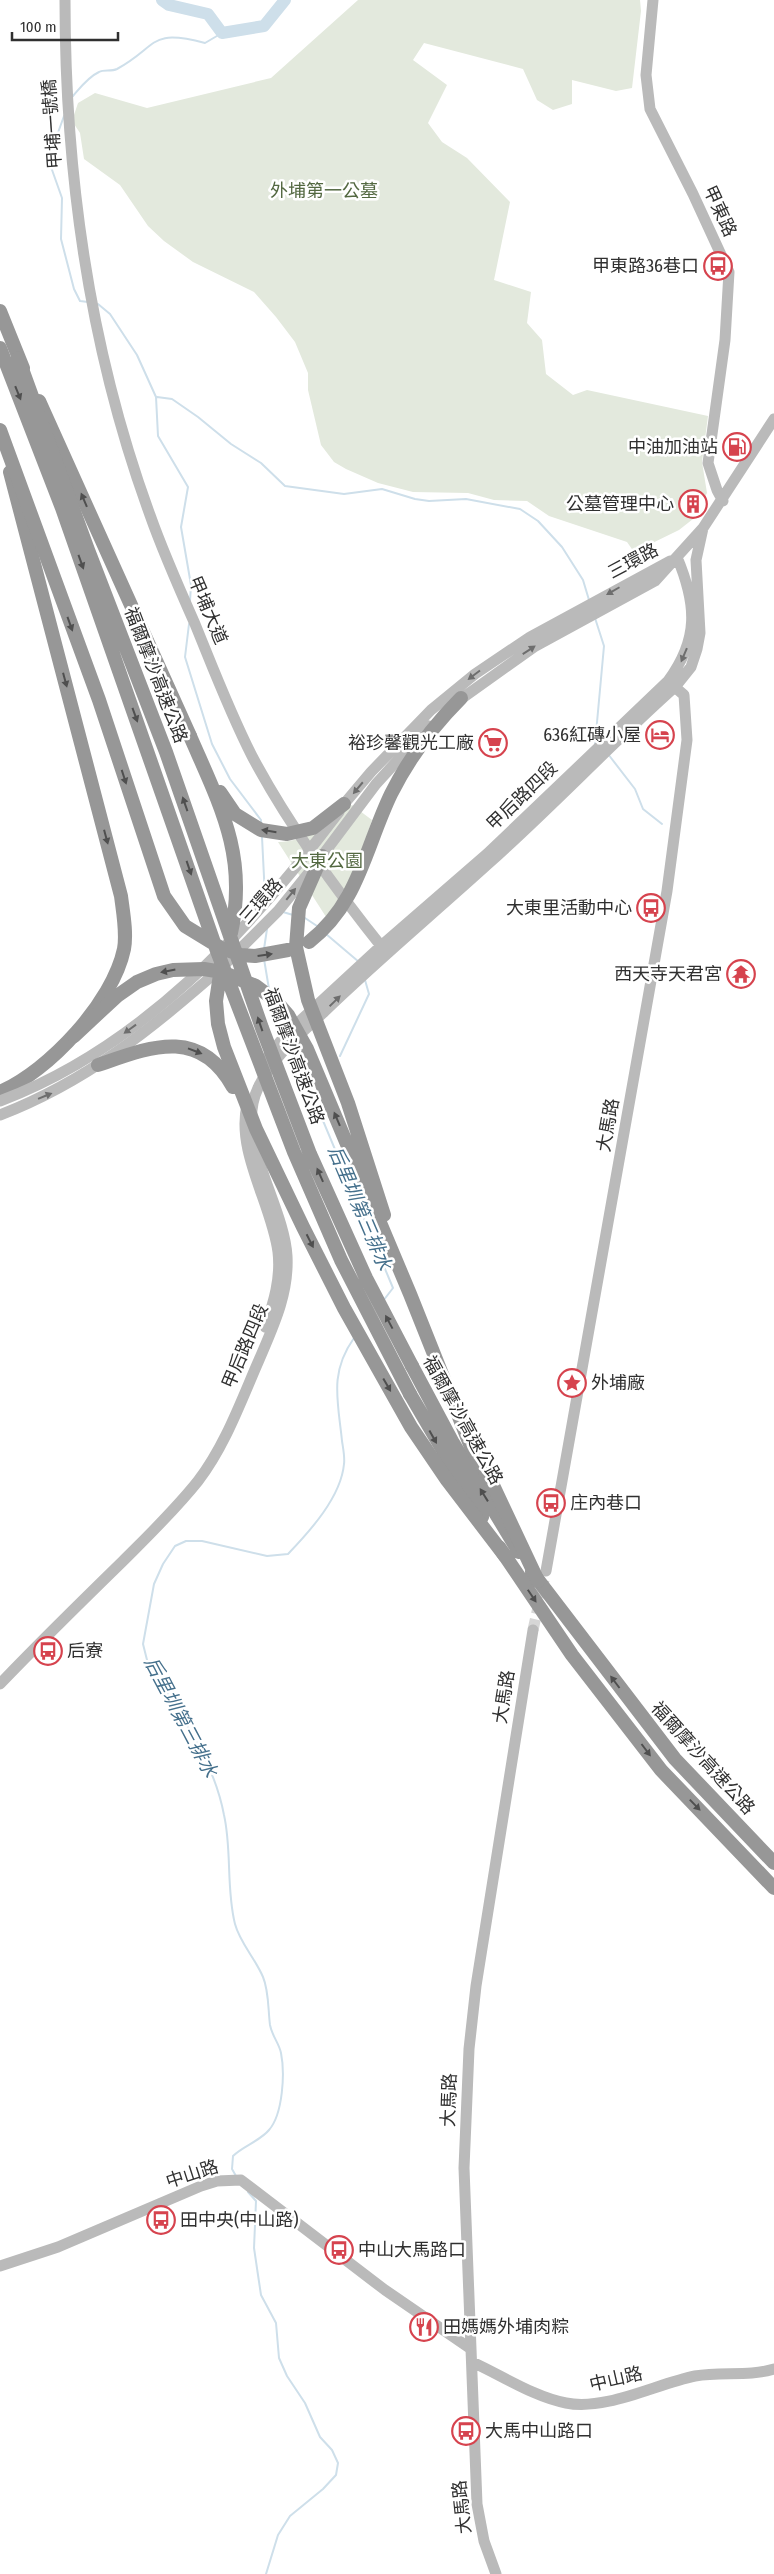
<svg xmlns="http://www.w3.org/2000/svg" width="774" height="2574" viewBox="0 0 774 2574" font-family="'Fira Sans Condensed','Noto Sans TC',sans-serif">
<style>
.green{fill:#e3e9dd}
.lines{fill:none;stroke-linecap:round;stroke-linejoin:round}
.stream{stroke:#cedfea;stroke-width:2}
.river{stroke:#cedfea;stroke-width:12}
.secondary-tunnel{stroke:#d6d6d6;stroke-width:11;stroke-dasharray:11 5.5;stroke-linecap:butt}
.secondary{stroke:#bababa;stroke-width:11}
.highway{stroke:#979797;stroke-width:14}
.secondary-bridge{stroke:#bababa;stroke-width:11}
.highway-bridge{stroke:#979797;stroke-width:14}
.oneway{fill:#4f4f4f}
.oneway2{fill:#6e6e6e}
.labels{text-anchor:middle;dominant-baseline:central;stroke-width:5;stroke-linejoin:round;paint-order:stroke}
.street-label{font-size:18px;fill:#303030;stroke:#fff}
.park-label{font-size:18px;fill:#536841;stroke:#fff}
.poi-label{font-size:18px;fill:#303030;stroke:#fff;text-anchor:end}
.water-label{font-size:19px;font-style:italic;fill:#45708c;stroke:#fff}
</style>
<rect width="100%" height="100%" fill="#fff"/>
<path class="green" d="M358,0H640L641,11L632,88L616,91L572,80V104L553,110L537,100L523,69L424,43L413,60L447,85L428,123L442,142L467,158L510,202L494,280L531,292L527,323L542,340L546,374L573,395L587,390L708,416L702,462L707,493L693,519L679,530L634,552L627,542L549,516L527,501L494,500L468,493L413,492L378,483L346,469L334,462L321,445L308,390V373L295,342L276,317L254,292L193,262L164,241L148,226L120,185L84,159L80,133L72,121L78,103L95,93L147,108L271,78Z
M352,805L372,820L353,878L328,920L278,842C308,842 329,821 352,805Z"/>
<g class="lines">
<path class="stream" d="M73,96C80,88 88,77 99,72C104,69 111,72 117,69C159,46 148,28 205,43L222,33
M64,116L51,152V167L62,198L61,239L74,289L80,301L88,302
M98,304L110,314L137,355L156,397L158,436L188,487L181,527L191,585L190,601
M157,397L172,399L198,417L231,444L261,463L285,486L344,494L382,489L415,499L429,501L466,499L520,509L538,521L562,547L583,580L589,600
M595,618L604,646L595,744
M189,624L185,657L212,744L230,779L261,820V825
M608,754L635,789L643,809L662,824
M262,837L265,897
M283,912L293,915
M305,918L317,926
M326,934L359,962
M264,949L267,929
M264,959L269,989
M279,1014L285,1028
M293,1049L393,1288L383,1301
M340,1056L369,994L365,980
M236,2176L232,2169L233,2156C243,2146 260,2141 269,2130C283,2114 285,2073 281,2053C279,2043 272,2036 270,2025C268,2010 269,1991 263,1977C255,1958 240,1943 235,1924C226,1889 232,1850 224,1815C213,1756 176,1711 147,1660L143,1644L154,1584L163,1564L175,1546L186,1541H202L267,1556L288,1554C310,1531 341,1497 344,1464C345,1457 343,1448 342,1441C338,1401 329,1373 354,1338
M248,2192L256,2201L254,2248L258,2275L261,2295L276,2323L279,2358L287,2376L305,2403L320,2437L332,2450L338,2463L336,2475L323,2489L290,2516L278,2535L266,2574"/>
<path class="river" d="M162,0L169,5L208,14L222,33L264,26L285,0"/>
<path class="secondary-tunnel" d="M533,1630L544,1580"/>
<path class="secondary" d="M65,0C65,174 90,351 150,515C163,552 179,588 195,624C213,668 230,713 252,756C289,826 336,890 385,951
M653,0L646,75L650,109L693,194L729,272L725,340L708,463L717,490L723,501
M454,704L534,647L655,581L703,528L774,419
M344,804L371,772L431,710L475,674L530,637L670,561
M322,856L376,784L429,726
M267,1058L288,1032L381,946L487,854L668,681C699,639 697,605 677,557
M247,1105C236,1152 272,1205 278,1252C281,1278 274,1302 265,1327
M0,1115C86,1082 153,1028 221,968
M546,1571L667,891L687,740L684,695L669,682
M0,1684C40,1642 82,1601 123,1561C149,1535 175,1510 198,1481C225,1446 241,1401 259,1360C273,1327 289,1294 287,1256C284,1204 234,1138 258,1088C272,1057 301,1034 325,1011C378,960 434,913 488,864C552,807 611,744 675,687L691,667L697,649L700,633L696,560L703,528
M0,2266L58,2247L201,2186L217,2181L241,2180L385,2290L471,2349
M472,2362C501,2375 534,2397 566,2403C606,2411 656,2384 695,2376C721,2371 748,2377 774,2369
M496,2574L484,2541L477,2504L464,2168L469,2049L476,1986L533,1630"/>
<path class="highway" d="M0,311L23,368
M39,401L190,736
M0,1092C49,1071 113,1002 124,949C127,933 123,912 121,896L10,472
M412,1366L453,1443L519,1552
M410,1394L482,1517
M499,1547L572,1655L661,1770L774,1888
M532,1572L675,1759L774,1863"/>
<path class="secondary-bridge" d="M221,968L278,911L316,864
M0,1101C141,1048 250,930 339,812"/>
<path class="highway-bridge" d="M0,348L62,508L217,951L294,1152L341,1260L410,1394
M18,358L88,550L166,752L262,1028L310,1154L366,1278L412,1366
M0,430L99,700L164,896L185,926L221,948L241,955L255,956L288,950
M190,736C220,805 248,856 231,933
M220,792L235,814L261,830L287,834L313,828L344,804
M322,856L299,908L296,947L308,1000L348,1103L384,1215
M309,942C359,903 365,848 391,794C409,758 432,727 461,698
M221,968L216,1001L218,1024L224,1047L256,1129L303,1227L344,1308L411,1427L447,1480L505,1556
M74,1036L117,996L137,982L156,974L173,970L204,969L222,972L256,986L276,1001L288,1015L307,1049L410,1294L471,1447L491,1481L538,1581
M98,1065C150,1047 199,1026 233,1087"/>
</g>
<defs><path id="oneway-solid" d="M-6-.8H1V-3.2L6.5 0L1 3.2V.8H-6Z" transform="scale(1.25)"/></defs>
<g class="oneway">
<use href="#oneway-solid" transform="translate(18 393) rotate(68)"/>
<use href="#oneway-solid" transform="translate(84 500) rotate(-113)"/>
<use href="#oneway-solid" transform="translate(81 562) rotate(70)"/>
<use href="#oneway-solid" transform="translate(70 624) rotate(70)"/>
<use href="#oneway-solid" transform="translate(65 680) rotate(75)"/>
<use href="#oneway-solid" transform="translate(135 715) rotate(70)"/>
<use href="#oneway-solid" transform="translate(124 777) rotate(72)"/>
<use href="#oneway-solid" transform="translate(185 804) rotate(-109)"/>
<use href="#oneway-solid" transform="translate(269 831) rotate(-171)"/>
<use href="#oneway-solid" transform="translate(106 837) rotate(75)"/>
<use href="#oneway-solid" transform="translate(189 868) rotate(71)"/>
<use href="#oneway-solid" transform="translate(265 955) rotate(-8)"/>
<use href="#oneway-solid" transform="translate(168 971) rotate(169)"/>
<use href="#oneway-solid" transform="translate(260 1024) rotate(-109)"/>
<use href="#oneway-solid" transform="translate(195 1051) rotate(21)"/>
<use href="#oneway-solid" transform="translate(337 1119) rotate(-113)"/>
<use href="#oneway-solid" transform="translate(320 1175) rotate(-114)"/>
<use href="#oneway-solid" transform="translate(310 1241) rotate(63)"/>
<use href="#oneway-solid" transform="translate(389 1322) rotate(-118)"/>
<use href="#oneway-solid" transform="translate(387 1385) rotate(60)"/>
<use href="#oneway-solid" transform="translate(433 1437) rotate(61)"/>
<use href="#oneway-solid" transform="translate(484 1495) rotate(-122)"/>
<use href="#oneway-solid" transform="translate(532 1596) rotate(56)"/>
<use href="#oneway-solid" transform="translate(615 1682) rotate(-127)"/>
<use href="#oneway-solid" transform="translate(646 1750) rotate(53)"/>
<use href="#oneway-solid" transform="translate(695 1805) rotate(46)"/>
</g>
<g class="oneway2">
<use href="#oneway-solid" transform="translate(613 591) rotate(150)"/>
<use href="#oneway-solid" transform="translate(529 650) rotate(-33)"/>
<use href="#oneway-solid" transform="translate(684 655) rotate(113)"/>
<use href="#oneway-solid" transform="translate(474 675) rotate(143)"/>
<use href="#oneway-solid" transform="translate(358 788) rotate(130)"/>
<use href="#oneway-solid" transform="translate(291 894) rotate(-51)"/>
<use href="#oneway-solid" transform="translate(335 1001) rotate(-44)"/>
<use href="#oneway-solid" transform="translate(130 1029) rotate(144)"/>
<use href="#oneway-solid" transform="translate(45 1096) rotate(-22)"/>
</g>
<defs>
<symbol id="bus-ring" viewBox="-11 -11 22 22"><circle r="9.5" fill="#fff" stroke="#d6434e" stroke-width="1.5"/><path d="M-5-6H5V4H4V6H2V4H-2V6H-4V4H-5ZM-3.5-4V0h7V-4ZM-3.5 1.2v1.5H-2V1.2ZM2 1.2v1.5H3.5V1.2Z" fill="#d6434e"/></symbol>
<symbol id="fuel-ring" viewBox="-11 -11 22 22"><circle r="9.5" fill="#fff" stroke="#d6434e" stroke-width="1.5"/><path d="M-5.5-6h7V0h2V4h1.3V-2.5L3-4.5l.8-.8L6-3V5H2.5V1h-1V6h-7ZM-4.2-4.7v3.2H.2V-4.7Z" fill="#d6434e"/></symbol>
<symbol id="building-ring" viewBox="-11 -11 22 22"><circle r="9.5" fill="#fff" stroke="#d6434e" stroke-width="1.5"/><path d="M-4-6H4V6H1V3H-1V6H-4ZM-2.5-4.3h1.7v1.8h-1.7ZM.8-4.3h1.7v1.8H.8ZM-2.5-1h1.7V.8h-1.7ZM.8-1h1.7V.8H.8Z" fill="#d6434e"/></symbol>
<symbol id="hotel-ring" viewBox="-11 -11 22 22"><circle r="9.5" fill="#fff" stroke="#d6434e" stroke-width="1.5"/><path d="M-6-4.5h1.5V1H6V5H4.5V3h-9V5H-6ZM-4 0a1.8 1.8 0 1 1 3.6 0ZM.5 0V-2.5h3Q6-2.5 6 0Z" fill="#d6434e"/></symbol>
<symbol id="supermarket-ring" viewBox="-11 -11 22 22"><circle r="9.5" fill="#fff" stroke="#d6434e" stroke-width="1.5"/><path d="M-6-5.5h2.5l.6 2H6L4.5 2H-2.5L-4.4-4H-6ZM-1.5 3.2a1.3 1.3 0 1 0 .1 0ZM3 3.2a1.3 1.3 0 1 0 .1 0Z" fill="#d6434e"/></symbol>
<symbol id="temple-ring" viewBox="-11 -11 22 22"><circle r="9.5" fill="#fff" stroke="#d6434e" stroke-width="1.5"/><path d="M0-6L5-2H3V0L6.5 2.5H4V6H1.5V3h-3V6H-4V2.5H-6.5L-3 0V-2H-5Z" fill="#d6434e"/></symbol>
<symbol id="sight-ring" viewBox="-11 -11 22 22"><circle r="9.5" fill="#fff" stroke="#d6434e" stroke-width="1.5"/><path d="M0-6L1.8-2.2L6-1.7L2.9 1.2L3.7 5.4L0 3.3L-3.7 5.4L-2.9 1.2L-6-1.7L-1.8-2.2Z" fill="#d6434e"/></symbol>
<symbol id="restaurant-ring" viewBox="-11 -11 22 22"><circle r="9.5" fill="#fff" stroke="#d6434e" stroke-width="1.5"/><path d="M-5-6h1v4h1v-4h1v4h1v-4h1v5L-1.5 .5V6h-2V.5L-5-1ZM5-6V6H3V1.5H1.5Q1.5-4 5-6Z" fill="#d6434e"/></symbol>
</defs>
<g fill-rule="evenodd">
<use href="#bus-ring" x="702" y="250" width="32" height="32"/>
<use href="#fuel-ring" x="721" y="431" width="32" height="32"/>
<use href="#building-ring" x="677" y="488" width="32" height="32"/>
<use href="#hotel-ring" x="644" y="719" width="32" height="32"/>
<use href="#supermarket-ring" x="477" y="727" width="32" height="32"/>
<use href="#bus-ring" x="635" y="892" width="32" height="32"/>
<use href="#temple-ring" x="725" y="958" width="32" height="32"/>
<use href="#sight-ring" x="556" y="1367" width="32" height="32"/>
<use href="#bus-ring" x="535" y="1487" width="32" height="32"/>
<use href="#bus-ring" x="32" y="1635" width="32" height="32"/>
<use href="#bus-ring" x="145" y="2204" width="32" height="32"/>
<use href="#bus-ring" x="323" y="2234" width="32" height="32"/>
<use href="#restaurant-ring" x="408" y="2311" width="32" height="32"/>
<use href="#bus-ring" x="450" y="2415" width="32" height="32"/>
</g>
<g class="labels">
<g class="street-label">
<text transform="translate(52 124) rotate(-94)">甲埔一號橋</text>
<text transform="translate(720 211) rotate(65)">甲東路</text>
<text transform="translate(633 561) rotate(-28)">三環路</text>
<text transform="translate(208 610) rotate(67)">甲埔大道</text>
<text transform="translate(156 675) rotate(69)">福爾摩沙高速公路</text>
<text transform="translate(522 796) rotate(-44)">甲后路四段</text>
<text transform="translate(261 901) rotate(-49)">三環路</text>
<text transform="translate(294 1056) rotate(70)">福爾摩沙高速公路</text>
<text transform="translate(608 1125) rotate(-80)">大馬路</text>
<text transform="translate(245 1346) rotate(-67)">甲后路四段</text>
<text transform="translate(463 1420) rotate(61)">福爾摩沙高速公路</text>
<text transform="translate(504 1697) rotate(-81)">大馬路</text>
<text transform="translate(703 1758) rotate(48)">福爾摩沙高速公路</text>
<text transform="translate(449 2100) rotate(-88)">大馬路</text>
<text transform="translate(192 2174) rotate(-18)">中山路</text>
<text transform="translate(616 2379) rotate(-13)">中山路</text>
<text transform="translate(462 2507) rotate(-96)">大馬路</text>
</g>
<g class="park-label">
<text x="324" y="191">外埔第一公墓</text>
<text x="327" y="861">大東公園</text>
</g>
<g class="poi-label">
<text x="699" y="266">甲東路36巷口</text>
<text x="718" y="447">中油加油站</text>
<text x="674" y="504">公墓管理中心</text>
<text x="641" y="735">636紅磚小屋</text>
<text x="474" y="743">裕珍馨觀光工廠</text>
<text x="632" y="908">大東里活動中心</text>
<text x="722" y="974">西天寺天君宮</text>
<text x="591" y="1383" text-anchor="start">外埔廠</text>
<text x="570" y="1503" text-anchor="start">庄內巷口</text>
<text x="67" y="1651" text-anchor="start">后寮</text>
<text x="180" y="2220" text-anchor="start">田中央(中山路)</text>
<text x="358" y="2250" text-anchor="start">中山大馬路口</text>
<text x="443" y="2327" text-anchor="start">田媽媽外埔肉粽</text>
<text x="485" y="2431" text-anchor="start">大馬中山路口</text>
</g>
<g class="water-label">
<text transform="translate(360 1208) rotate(67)">后里圳第三排水</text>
<text transform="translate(181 1717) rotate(62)">后里圳第三排水</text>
</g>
</g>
<path d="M12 32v8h106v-8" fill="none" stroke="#303030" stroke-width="2.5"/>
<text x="20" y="32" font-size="15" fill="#303030" stroke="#ffffff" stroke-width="4" paint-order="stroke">100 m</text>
</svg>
